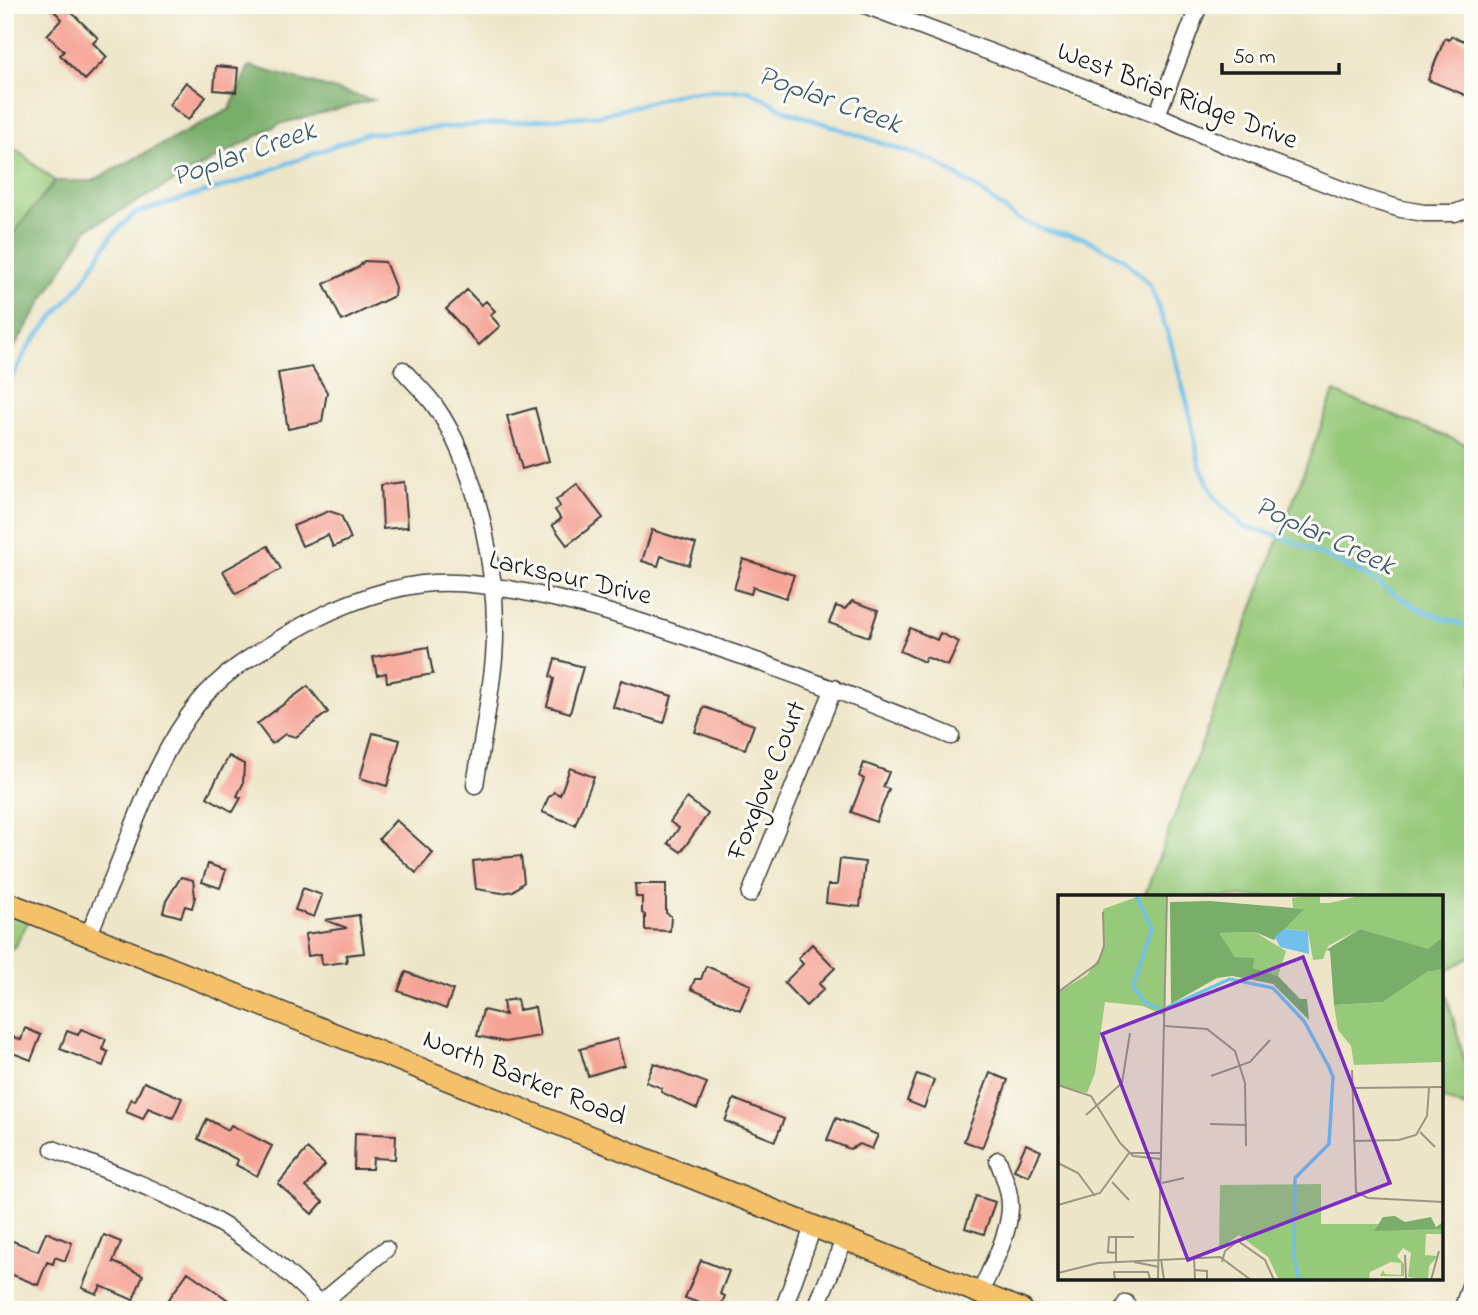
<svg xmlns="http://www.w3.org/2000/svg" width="1478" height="1315" viewBox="0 0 1478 1315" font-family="'Indie Flower',sans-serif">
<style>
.green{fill:#97c97a;stroke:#5a724b;stroke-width:2}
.forest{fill:#79ad6a;stroke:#4a6443;stroke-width:2}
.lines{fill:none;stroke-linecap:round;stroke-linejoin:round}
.stream{stroke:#70c0eb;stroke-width:4.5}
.building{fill:#f5a395}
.minor-casing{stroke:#3b3a36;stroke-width:19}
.major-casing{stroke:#3b3a36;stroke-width:24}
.minor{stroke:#fff;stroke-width:16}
.major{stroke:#f4c16a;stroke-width:21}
.labels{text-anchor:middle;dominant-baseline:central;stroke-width:6;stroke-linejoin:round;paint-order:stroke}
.street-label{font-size:28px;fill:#1c1c1c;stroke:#fdfcf7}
.water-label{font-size:30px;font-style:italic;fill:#3e5e6f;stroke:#fdfcf7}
.inset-river{fill:none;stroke:#70c0eb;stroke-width:3.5}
.inset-road{fill:none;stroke:#999583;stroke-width:2}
.view{fill:#7b2cbf;fill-opacity:0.15;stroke:#7b2cbf;stroke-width:3.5}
.inset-edge{fill:none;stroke:#1c1c1c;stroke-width:3.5}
</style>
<rect width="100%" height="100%" fill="#fdfcf7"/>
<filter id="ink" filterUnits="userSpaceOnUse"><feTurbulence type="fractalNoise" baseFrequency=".0143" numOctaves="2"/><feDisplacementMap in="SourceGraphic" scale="14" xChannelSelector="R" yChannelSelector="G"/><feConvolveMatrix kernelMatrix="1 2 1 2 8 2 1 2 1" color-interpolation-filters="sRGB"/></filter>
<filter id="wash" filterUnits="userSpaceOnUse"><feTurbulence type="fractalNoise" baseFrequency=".00686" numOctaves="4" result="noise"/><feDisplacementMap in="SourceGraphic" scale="28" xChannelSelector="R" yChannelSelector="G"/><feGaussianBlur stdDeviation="1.57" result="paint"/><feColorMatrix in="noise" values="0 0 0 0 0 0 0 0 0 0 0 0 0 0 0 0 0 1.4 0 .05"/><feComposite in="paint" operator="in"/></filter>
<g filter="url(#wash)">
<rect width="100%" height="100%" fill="#ede5c7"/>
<path class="green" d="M5,141L55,181L5,244Z
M1334,392L1473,447V955L1441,974L1473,1091V1111L1441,1098V897H1144Z
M5,902L33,913L15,946L5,955Z"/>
<path class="forest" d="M249,66L373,100L279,124L87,229L5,362V244L55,181H92L230,109Z"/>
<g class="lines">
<path class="stream" d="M5,390L29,346L82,283L112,235L135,213L242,181L365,134L601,115L686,92L748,90L784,110L934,161L978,189L1017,219L1051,232L1084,238L1123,258L1151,286L1170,340L1188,406L1200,466L1215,498L1243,526L1285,538L1363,574L1421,610L1473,628"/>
</g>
<g id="blocks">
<path class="building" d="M48,5H77L71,12L98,38L93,43L107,57L85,80L60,55L64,51L47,35L62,19Z
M1451,36L1473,44V89L1470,97L1428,80L1445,38L1449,40Z
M216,66L238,68L236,92L214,90Z
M186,82L206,97L188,120L169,105Z
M364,261L385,262L395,287L394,296L342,321L324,284L359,267Z
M467,290L481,305L486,301L495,311L490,315L500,326L479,345L446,309Z
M312,367L327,392L322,422L288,429L278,373Z
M535,408L549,461L522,469L507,416Z
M404,482L408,527L383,529L381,485Z
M577,484L603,518L567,545L552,525L561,519L555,510L560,506L556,500Z
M329,511L341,515L351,539L333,547L328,535L302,546L293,526Z
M652,530L696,544L689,565L661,556L658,566L642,561Z
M268,546L281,569L236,594L223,571Z
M743,559L794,575L786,598L753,587L751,594L734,589Z
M852,601L878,610L869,637L829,623L836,606L845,609Z
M910,628L937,640L940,633L959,642L948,666L926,657L924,662L900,651Z
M428,647L433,674L387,682L386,673L377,675L373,657Z
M555,659L583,667L570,713L547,706L554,679L550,676Z
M621,680L672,696L664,723L613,707Z
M308,686L328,712L296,737L285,734L272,744L257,724Z
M704,707L754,725L745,749L695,732Z
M373,733L400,740L387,786L360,778Z
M229,756L244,764L243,784L237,796L241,798L233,812L207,797Z
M864,763L889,772L883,787L889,789L876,822L851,812L864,779L859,776Z
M570,768L594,777L575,825L542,812L548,798L554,792L560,795Z
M687,798L708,814L681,852L668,843L679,828L670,822Z
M396,820L433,853L416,873L379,839Z
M521,856L524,882L513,891L502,893L476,889L473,861Z
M840,859L865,862L860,907L826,903L828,885H837Z
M208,864L226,870L220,888L202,882Z
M181,877L193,880L195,897L192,908L185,906L181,917L163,912L166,901Z
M635,884H666V913L671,916L670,931L645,930V915L642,913V897H636Z
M303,888L322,895L314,917L295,910Z
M359,915L364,953L346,955L347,962L322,965L321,954L308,956L305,934L347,928L325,920Z
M812,944L835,968L819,984L824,989L806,1006L784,983L803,964L798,958Z
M706,966L751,985L740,1010L691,989L695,979H701Z
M406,972L453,990L446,1009L398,991Z
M517,999L519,1010L535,1007L540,1036L505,1042L477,1036L483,1010L505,1015L503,1001Z
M25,1028L41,1035L31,1060L5,1050V1034L21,1040Z
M81,1029L106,1039L102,1049L108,1052L103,1066L60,1049L67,1031L78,1035Z
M617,1039L624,1065L588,1076L580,1049Z
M654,1063L707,1083L697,1109L661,1092L662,1088L646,1082Z
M990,1073L1008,1080L982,1148L964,1141Z
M917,1074L934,1080L924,1108L907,1101Z
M144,1082L182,1098L173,1118L148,1108L143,1119L126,1112L131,1099L135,1101Z
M734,1099L784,1119L775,1141L725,1121Z
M836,1118L878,1135L872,1149L860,1144L850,1149L827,1140Z
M207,1119L228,1130L231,1125L272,1146L257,1176L236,1165L238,1160L198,1139Z
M355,1133L396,1135L395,1159L373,1158L372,1169H354Z
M1026,1144L1041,1151L1029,1176L1014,1170Z
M307,1149L325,1165L306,1187L323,1202L312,1214L278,1184Z
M976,1196L995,1202L984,1234L965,1228Z
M46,1232L72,1243L65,1261L55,1257L53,1264L47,1262L38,1285L5,1272V1238L38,1251Z
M104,1235L121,1242L113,1262L143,1275L133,1300L101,1286L97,1294L82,1288Z
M701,1260L729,1271L720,1294L725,1296L719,1310L685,1298Z
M188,1272L231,1302L225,1310H185L169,1299Z"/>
</g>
</g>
<g filter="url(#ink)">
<use href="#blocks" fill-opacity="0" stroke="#3b3a36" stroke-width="2"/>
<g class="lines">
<defs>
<path id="minor" d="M865,5L1157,115L1226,145L1364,198L1401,209L1424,213H1455L1473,206
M1157,115L1199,5
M403,370C413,382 426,393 435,406C479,468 500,582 494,658C490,700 482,742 475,785
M750,894L834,688
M89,935C96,915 106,895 114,875C138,816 158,753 199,702C221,675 249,658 278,640C323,612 370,591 422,584C462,580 500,587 539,595C596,607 650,624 704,643C788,671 869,702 951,736
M53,1149C140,1184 224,1212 294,1279C304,1288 316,1298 323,1310
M980,1294C991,1266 1008,1239 1010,1209C1011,1192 1003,1175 998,1160
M320,1304L386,1249
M783,1310L813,1227
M815,1310L844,1240
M1123,1310L1126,1303
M1462,1310L1473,1277"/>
<path id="major" d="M5,902L1022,1310"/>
</defs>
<use href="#minor" class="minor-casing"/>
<use href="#major" class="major-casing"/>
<use href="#minor" class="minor"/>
<use href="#major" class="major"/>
</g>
</g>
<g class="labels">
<g class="street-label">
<text transform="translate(1177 97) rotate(21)">West Briar Ridge Drive</text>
<text transform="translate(570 579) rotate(13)">Larkspur Drive</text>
<text transform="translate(768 781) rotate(-68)">Foxglove Court</text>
<text transform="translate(524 1079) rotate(22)">North Barker Road</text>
</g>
<g class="water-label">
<text transform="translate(829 101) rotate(20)">Poplar Creek</text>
<text transform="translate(244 155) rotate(-19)">Poplar Creek</text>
<text transform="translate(1324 537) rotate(25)">Poplar Creek</text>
</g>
</g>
<g transform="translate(1058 895)">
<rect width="385" height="385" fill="#ede5c7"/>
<path d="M109,0L107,121L85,111L47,107L37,178L29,198L0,190V97L29,80L45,57V14L76,3ZM262,0V8H272L305,0H385V42L370,55L302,34L270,51L265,64L255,65L250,36L226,34L245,14L235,13L234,3ZM197,37L228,56L220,81L195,73L197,64L177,62L160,38ZM385,74V167L296,170L293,151L280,135L276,110L325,107L369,77ZM263,289V329H320L318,335L385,334V339H368L367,360L380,361L371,371L370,385L350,382L353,358L345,353L339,361L346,369V381H322L325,375L327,379L343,380V368L333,367L312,377L311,385H221L210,362L181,340L161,354L162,290Z" fill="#97c97a"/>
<path d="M152,6L246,14L216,45L197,37L161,38L177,62L197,63L195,73L220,81L242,104H249L251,125L215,89L174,81L159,83L113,109L112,7ZM302,34L370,54L385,42V74L369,77L325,107L276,110L272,56L268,55ZM337,321L347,327L373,322L378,332L385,327V334L316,336L325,322Z" fill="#79ad6a"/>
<path d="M226,34L250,36L251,59L222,52L217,42Z" fill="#70c0eb"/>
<path class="inset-river" d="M78,0L94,34L75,91L88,108L103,114M108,113L172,84L215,93L246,126L271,172L275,182L271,249L237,283L236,361L241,385"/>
<path class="inset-road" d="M0,97L40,68L46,51L45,17M107,131L149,134L177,156L187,188L188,251M294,175L298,297L310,303L385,307M153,181L192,167L212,145M0,190L33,201L62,248L75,261L103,264M295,193L385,192M28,220L64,188L72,138M152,229L189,230M362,237L377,252M295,246L341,245L358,240L369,221L371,193M73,258H104M0,268L20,278L37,301M54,287L71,305M104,288L126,283M0,310L42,298L71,258M58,358L50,357L51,342H76M347,360L348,384M136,362L137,385M103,364L106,385M76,367L101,372M164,367L167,356L180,346L207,365L216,385M58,368V342M136,375L149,376V385M0,378L40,368L162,362L193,385M57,385L56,377H90L92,384H100M100,385L109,0M373,385L381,356"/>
<path class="view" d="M245,62L332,288L130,365L44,139Z"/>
<rect width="385" height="385" class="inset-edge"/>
</g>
<rect width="1478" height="1315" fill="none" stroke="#fdfcf7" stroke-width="28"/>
<path d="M1222 63v10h117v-10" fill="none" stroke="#1c1c1c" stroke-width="3.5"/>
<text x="1233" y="63" font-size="21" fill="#1c1c1c" stroke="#fdfcf7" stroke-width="5" paint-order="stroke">50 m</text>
</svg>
